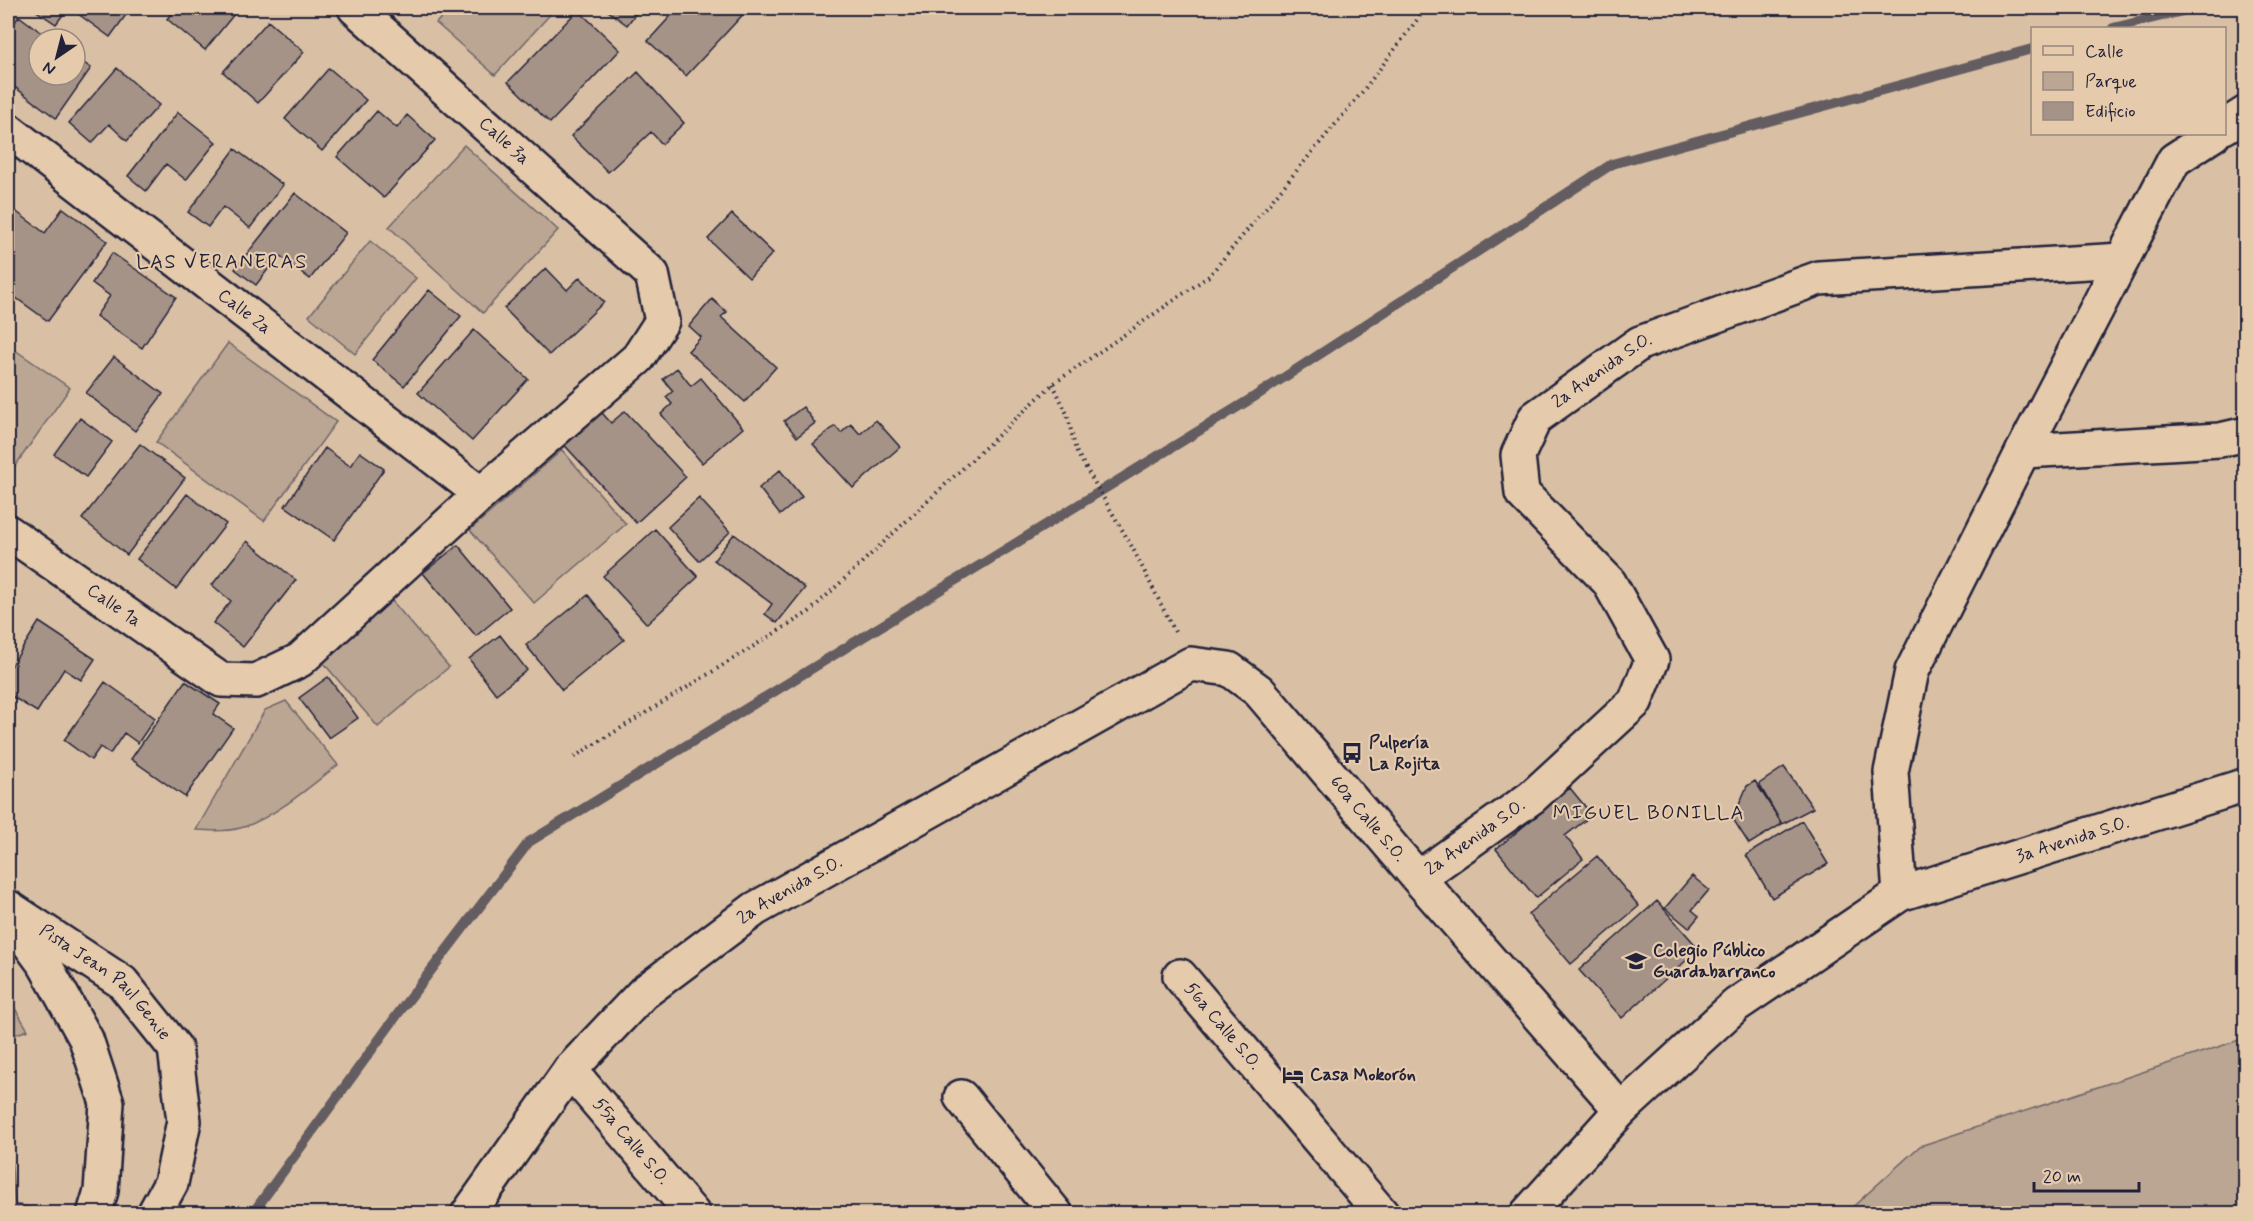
<svg xmlns="http://www.w3.org/2000/svg" width="2253" height="1221" viewBox="0 0 2253 1221" font-family="Mynerve,sans-serif">
<style>
.green{fill:#bba694;stroke:#6e6468;stroke-width:1.5}
.lines{fill:none;stroke-linecap:round;stroke-linejoin:round}
.stream{stroke:#645b61;stroke-width:10}
.building{fill:#a69387;stroke:#22223b;stroke-width:1.5}
.minor-casing{stroke:#22223b;stroke-width:38}
.secondary-casing{stroke:#22223b;stroke-width:38}
.path{stroke:#22223b;stroke-width:4;stroke-dasharray:1.5 4.5;stroke-linecap:butt}
.minor{stroke:#e5caac;stroke-width:33}
.secondary{stroke:#e5caac;stroke-width:33}
.labels{text-anchor:middle;dominant-baseline:central;stroke-width:4.5;stroke-linejoin:round;paint-order:stroke}
.street-label{font-size:18px;fill:#22223b;stroke:#e5caac}
.poi-label{font-size:18px;font-weight:bold;fill:#22223b;stroke:#e5caac;text-anchor:start}
.neighbourhood-label{font-size:20px;letter-spacing:1.5px;fill:#22223b;stroke:#e5caac}
</style>
<rect width="100%" height="100%" fill="#d9c0a5"/>
<filter id="ink" filterUnits="userSpaceOnUse"><feTurbulence type="fractalNoise" baseFrequency=".0167" numOctaves="2"/><feDisplacementMap in="SourceGraphic" scale="12" xChannelSelector="R" yChannelSelector="G"/><feConvolveMatrix kernelMatrix="1 2 1 2 8 2 1 2 1" color-interpolation-filters="sRGB"/></filter>
<g filter="url(#ink)">
<path class="green" d="M451,8H556L495,75L436,23Z
M464,145L558,230L483,313L389,227Z
M370,241L416,278L355,354L309,316Z
M228,343L336,422L264,521L156,442Z
M15,350L70,388L8,476V361Z
M562,450L626,524L534,603L470,530Z
M392,601L449,667L378,727L321,660Z
M286,701L338,765C310,786 280,813 247,826C231,832 213,831 196,830L265,710Z
M8,997L28,1030L8,1037Z
M2245,1038V1213H1846L1920,1146Z
M8,1121L15,1204L53,1213H8Z"/>
<g class="lines">
<path class="stream" d="M2113,28L2195,8
M252,1214L400,1011L529,842L1254,397L1612,164L2032,49"/>
</g>
<path class="building" d="M32,8H68L56,24Z
M70,8H131L110,37Z
M176,8H239L205,50L167,19Z
M604,8H640L627,25Z
M678,8H749L686,76L648,41Z
M578,10L620,50L550,123L508,82Z
M19,16L50,39H39V75H75V57L91,68L56,118L8,82V32Z
M268,21L304,52L258,103L223,72Z
M117,68L159,105L127,141L109,124L92,143L69,123Z
M329,68L366,100L322,151L285,119Z
M638,72L684,123L662,144L651,132L608,172L571,136Z
M377,111L397,128L407,115L435,140L384,198L337,157Z
M178,112L216,142L186,180L166,164L146,191L128,176Z
M235,149L283,185L250,228L223,207L208,227L188,212Z
M295,193L346,233L310,279L279,255L256,285L235,269Z
M10,207L45,233L63,208L107,241L48,321L8,292V210Z
M732,214L773,253L749,278L708,239Z
M112,253L176,297L142,348L96,316L110,296L92,283Z
M546,268L567,290L580,277L604,302L549,355L504,308Z
M429,290L461,316L404,386L372,360Z
M712,299L727,312L721,317L776,367L745,402L688,351L701,337L689,326Z
M474,330L528,379L472,441L418,393Z
M114,357L163,394L135,431L86,393Z
M677,368L691,386L701,378L743,428L702,463L661,414L672,404L666,397L673,391L663,379Z
M595,405L611,423L625,411L686,477L636,523L558,438Z
M803,407L815,423L797,437L784,421Z
M80,418L112,442L86,477L54,454Z
M876,420L900,447L853,488L813,444L835,426L841,433L851,424L860,434Z
M140,444L185,478L127,555L82,519Z
M325,448L350,466L360,452L384,469L334,540L285,506Z
M780,470L802,497L780,515L759,488Z
M187,494L226,524L176,589L137,559Z
M699,498L730,532L699,561L668,527Z
M655,529L698,577L647,624L603,576Z
M734,534L805,588L777,623L765,614L772,604L714,560Z
M247,541L296,580L243,647L213,623L231,601L212,585Z
M458,545L510,608L476,636L423,573Z
M588,595L624,640L562,690L526,645Z
M39,622L95,659L81,680L64,669L37,712L8,694V671Z
M500,635L527,670L496,694L469,659Z
M328,677L358,718L329,738L299,698Z
M185,681L220,704L213,714L233,728L185,797L131,759Z
M105,682L155,718L138,743L124,733L110,754L100,747L91,760L64,740Z
M1784,767L1813,808L1782,824L1759,784Z
M1755,781L1782,824L1749,844L1733,819L1747,786Z
M1570,788L1592,815L1565,836L1583,859L1536,898L1496,849Z
M1802,821L1828,864L1772,898L1746,855Z
M1597,856L1639,906L1571,964L1528,914Z
M1692,876L1709,890L1692,910L1699,916L1689,928L1665,908Z
M1657,901L1699,949L1622,1018L1579,970Z"/>
<g class="lines">
<defs>
<g id="minor">
<path d="M2224,127L2246,113"/>
<path id="s1" d="M8,130L481,494"/>
<path d="M2023,451L2220,440L2246,434"/>
<path id="s2" d="M8,532L221,680L256,681L300,660L481,494L638,358L662,321L652,274L355,8"/>
<path id="s3" d="M1418,878L1532,797L1635,702L1652,660L1609,582L1522,493L1518,455L1535,418L1640,343L1819,278L2122,260"/>
<path d="M1900,894L1891,772L1912,671L2023,451L2174,160L2214,134"/>
<path id="s4" d="M1180,976L1382,1214"/>
<path id="s5" d="M570,1070L693,1214"/>
<path d="M961,1097L1056,1214"/>
<path id="s6" d="M468,1214L570,1070L643,993L755,909L1191,664L1229,669L1259,691L1418,878L1621,1110"/>
<path id="s7" d="M1527,1214L1621,1110L1736,1005L1900,894L2246,785"/>
</g>
<g id="secondary">
<path id="s8" d="M8,907L122,982L175,1048L184,1121L171,1183L154,1214"/>
<path d="M9,916L45,965L86,1039L107,1103L101,1191L94,1214"/>
</g>
</defs>
<use href="#minor" class="minor-casing"/>
<use href="#secondary" class="secondary-casing"/>
<path class="path" d="M1053,384L1067,414L1076,451L1131,545L1176,634
M574,757L809,612L1053,384L1209,276L1363,91L1426,8"/>
<use href="#minor" class="minor"/>
<use href="#secondary" class="secondary"/>
</g>
</g>
<defs>
<symbol id="bus-bare" viewBox="-9 -9 18 18"><path d="M-5-6H5V4H4V6H2V4H-2V6H-4V4H-5ZM-3.5-4V0h7V-4ZM-3.5 1.2v1.5H-2V1.2ZM2 1.2v1.5H3.5V1.2Z" fill="#22223b" stroke="#e5caac" stroke-width="2.5" paint-order="stroke"/></symbol>
<symbol id="school-bare" viewBox="-9 -9 18 18"><path d="M0-5L7-2L0 1L-7-2ZM-4 1L0 2.5L4 1V4Q0 6-4 4Z" fill="#22223b" stroke="#e5caac" stroke-width="2.5" paint-order="stroke"/></symbol>
<symbol id="hotel-bare" viewBox="-9 -9 18 18"><path d="M-6-4.5h1.5V1H6V5H4.5V3h-9V5H-6ZM-4 0a1.8 1.8 0 1 1 3.6 0ZM.5 0V-2.5h3Q6-2.5 6 0Z" fill="#22223b" stroke="#e5caac" stroke-width="2.5" paint-order="stroke"/></symbol>
</defs>
<g fill-rule="evenodd">
<use href="#bus-bare" x="1337" y="738" width="30" height="30"/>
<use href="#school-bare" x="1621" y="946" width="30" height="30"/>
<use href="#hotel-bare" x="1278" y="1060" width="30" height="30"/>
</g>
<g class="labels">
<g class="street-label">
<text transform="translate(504 141) rotate(42)">Calle 3a</text>
<text stroke="none"><textPath href="#s1" startOffset="298">Calle 2a</textPath></text>
<text stroke="none"><textPath href="#s3" startOffset="700">2a Avenida S.O.</textPath></text>
<text stroke="none"><textPath href="#s2" startOffset="129">Calle 1a</textPath></text>
<text stroke="none"><textPath href="#s6" startOffset="1166">60a Calle S.O.</textPath></text>
<text stroke="none"><textPath href="#s3" startOffset="70">2a Avenida S.O.</textPath></text>
<text stroke="none"><textPath href="#s7" startOffset="675">3a Avenida S.O.</textPath></text>
<text stroke="none"><textPath href="#s6" startOffset="462">2a Avenida S.O.</textPath></text>
<text stroke="none"><textPath href="#s8" startOffset="124">Pista Jean Paul Genie</textPath></text>
<text stroke="none"><textPath href="#s4" startOffset="66">56a Calle S.O.</textPath></text>
<text stroke="none"><textPath href="#s5" startOffset="94">55a Calle S.O.</textPath></text>
</g>
<g class="poi-label">
<text x="1369" y="743">Pulpería<tspan x="1369" dy="21">La Rojita</tspan></text>
<text x="1653" y="951">Colegio Público<tspan x="1653" dy="21">Guardabarranco</tspan></text>
<text x="1310" y="1075">Casa Mokorón</text>
</g>
<g class="neighbourhood-label">
<text x="222" y="262">LAS VERANERAS</text>
<text x="1649" y="813">MIGUEL BONILLA</text>
</g>
</g>
<rect width="2253" height="1221" fill="none" stroke="#e5caac" stroke-width="30"/>
<rect x="15" y="15" width="2223" height="1191" fill="none" stroke="#22223b" stroke-width="2" filter="url(#ink)"/>
<rect x="2031" y="27" width="195" height="108" fill="#e5caac" stroke="#97877f" stroke-width="1.5"/>
<rect x="2043" y="46" width="30" height="9" fill="#e5caac" stroke="#97877f" stroke-width="1.5"/>
<text x="2085" y="57" font-size="18" fill="#22223b">Calle</text>
<rect x="2043" y="72" width="30" height="18" fill="#bba694" stroke="#97877f" stroke-width="1.5"/>
<text x="2085" y="87" font-size="18" fill="#22223b">Parque</text>
<rect x="2043" y="102" width="30" height="18" fill="#a69387" stroke="#97877f" stroke-width="1.5"/>
<text x="2085" y="117" font-size="18" fill="#22223b">Edificio</text>
<g transform="translate(57 57) rotate(215)"><circle r="28" fill="#e5caac" stroke="#97877f" stroke-width="1.5"/>
<path d="M0-4.5L10 22L0 15L-10 22Z" fill="#22223b"/>
<text y="-9" font-size="16" font-weight="bold" text-anchor="middle" fill="#22223b">N</text>
</g>
<path d="M2034 1182v9h105v-9" fill="none" stroke="#22223b" stroke-width="3"/>
<text x="2043" y="1182" font-size="18" fill="#22223b" stroke="#e5caac" stroke-width="4.5" paint-order="stroke">20 m</text>
</svg>
